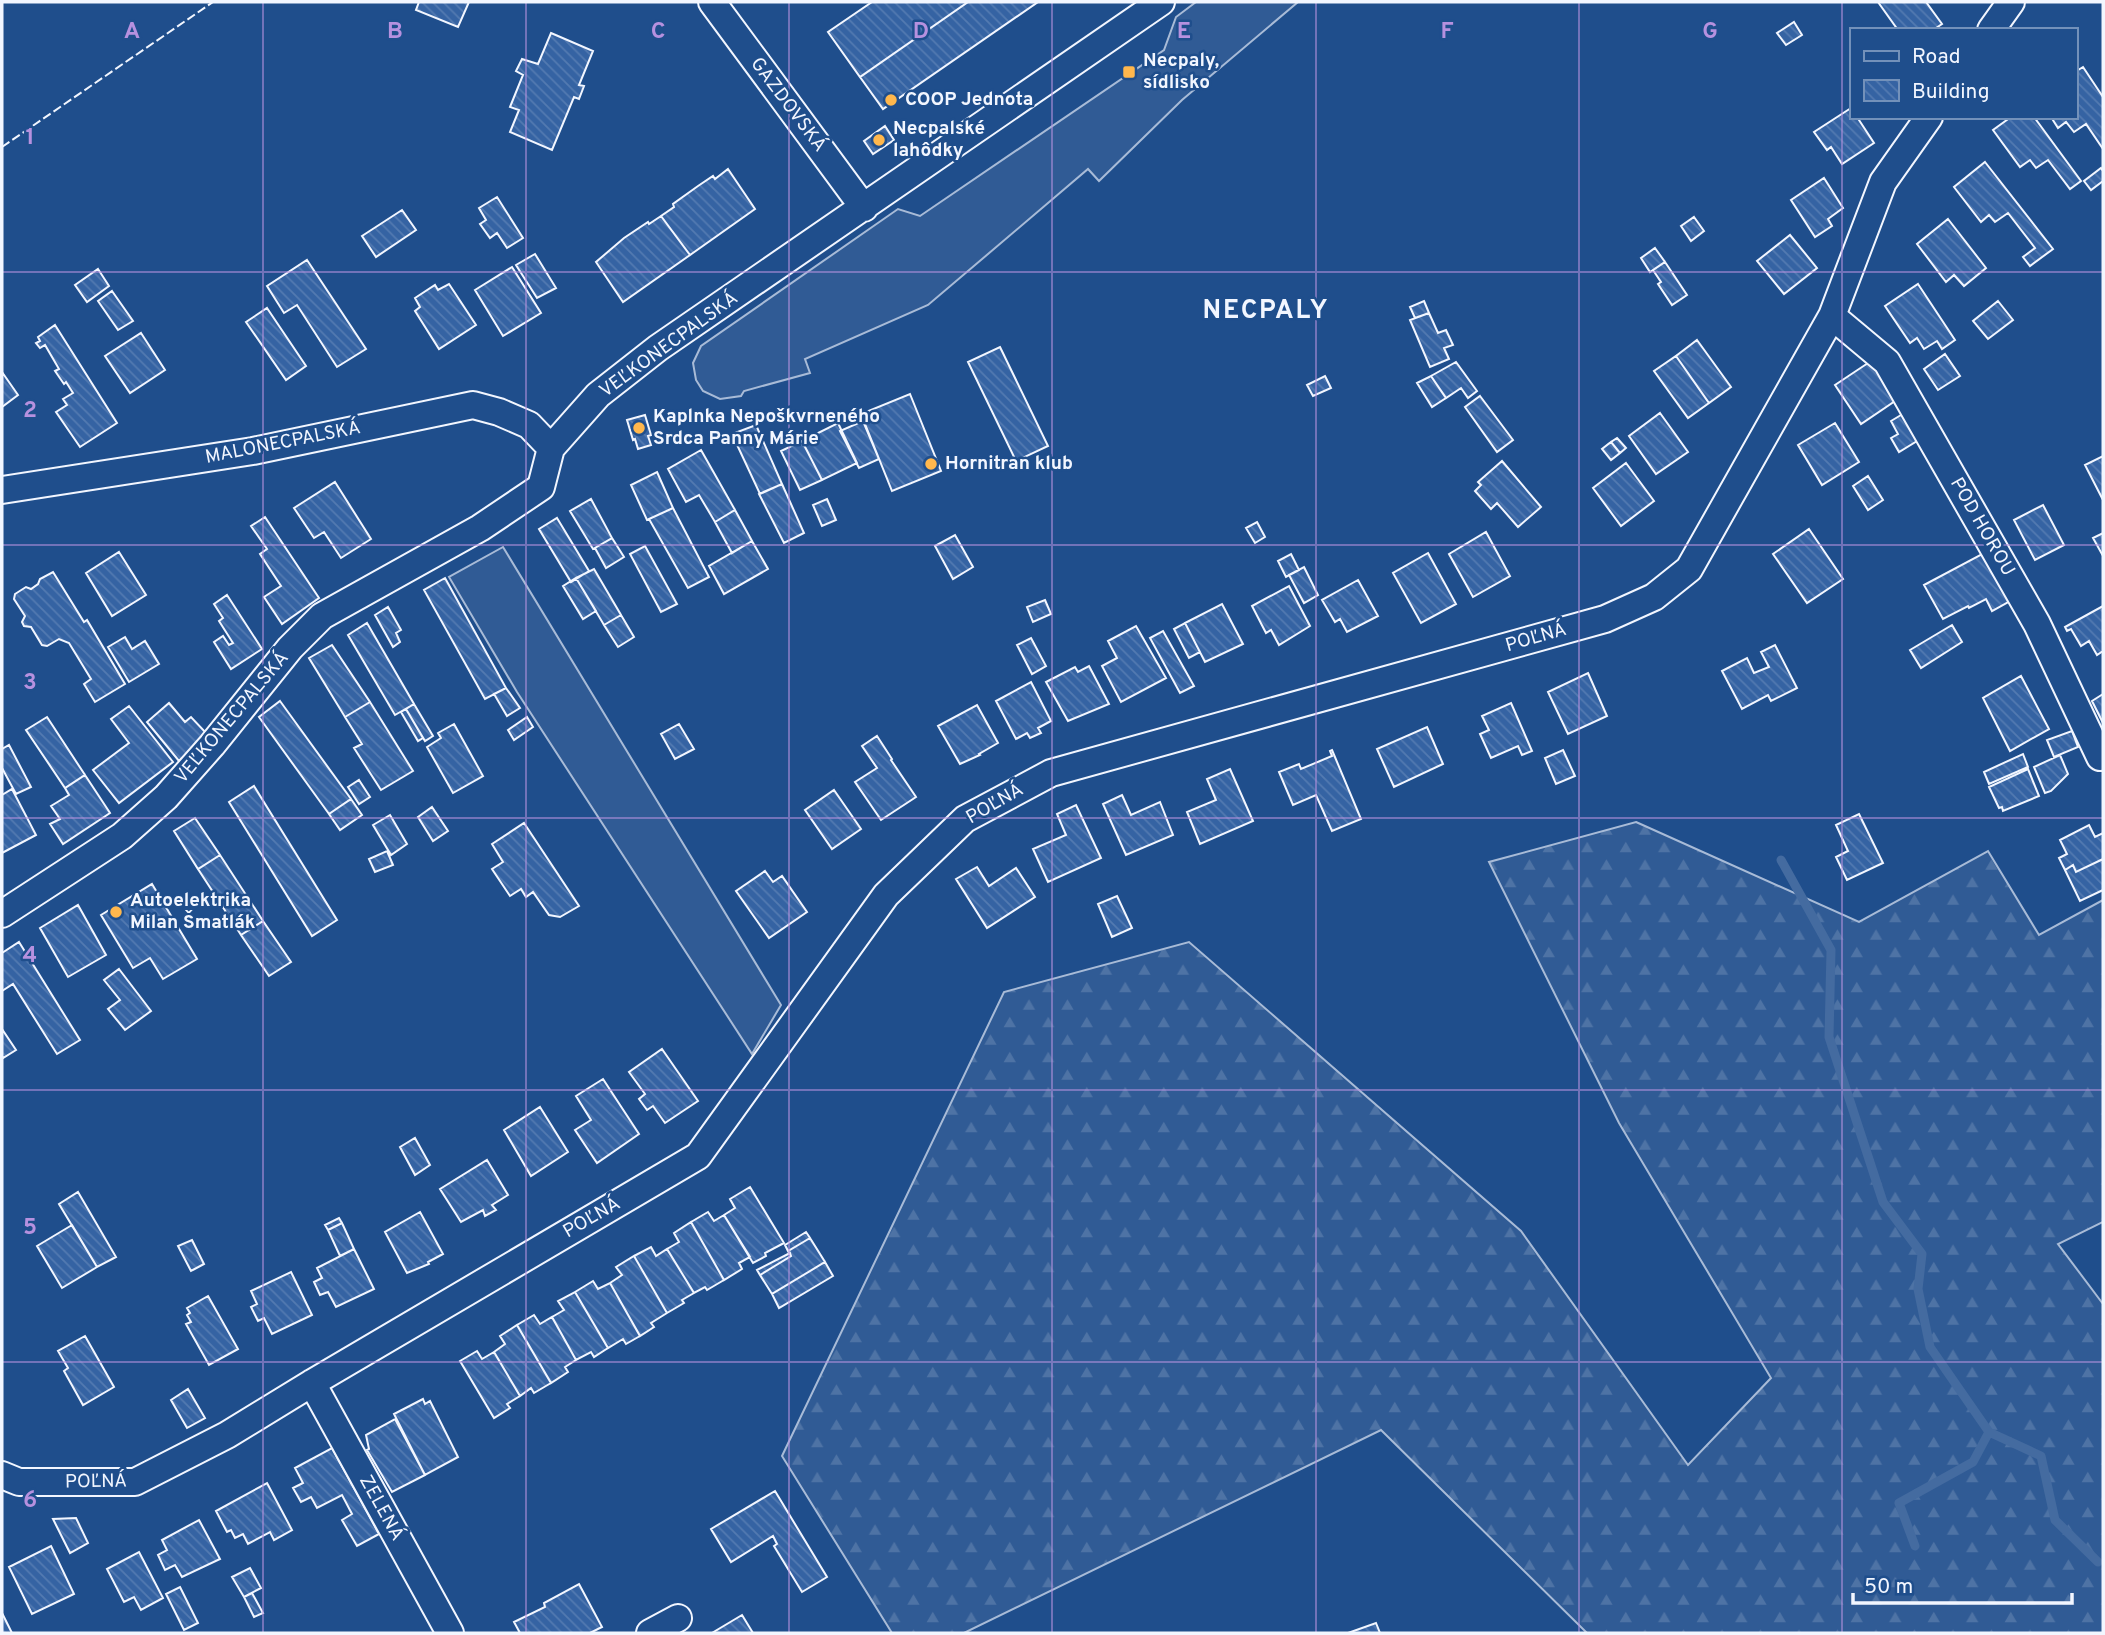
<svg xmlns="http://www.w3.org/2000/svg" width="2105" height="1635" viewBox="0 0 2105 1635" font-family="Overpass,sans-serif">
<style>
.grass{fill:#305b95;stroke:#a8bbd7;stroke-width:2}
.forest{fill:url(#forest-firs);stroke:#a8bbd7;stroke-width:2}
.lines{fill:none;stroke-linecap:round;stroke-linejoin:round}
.stream{stroke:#446ba0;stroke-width:9}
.building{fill:url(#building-back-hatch);stroke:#f2f6ff;stroke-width:2}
.street-casing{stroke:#f2f6ff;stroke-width:30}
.street{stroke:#1f4e8c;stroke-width:26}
.fence{stroke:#f2f6ff;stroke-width:2;stroke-dasharray:9 3.5;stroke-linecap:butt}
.grid{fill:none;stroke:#b691df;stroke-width:2;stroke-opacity:0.55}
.poi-dot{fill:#ffb74d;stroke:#1f4e8c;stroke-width:2.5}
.labels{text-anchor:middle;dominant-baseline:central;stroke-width:5;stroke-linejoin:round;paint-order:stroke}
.poi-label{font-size:19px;font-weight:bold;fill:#f2f6ff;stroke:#1f4e8c;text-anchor:start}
.street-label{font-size:19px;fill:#f2f6ff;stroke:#1f4e8c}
.district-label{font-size:26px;font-weight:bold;letter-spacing:2px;fill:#f2f6ff;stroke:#1f4e8c}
.grid-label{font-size:23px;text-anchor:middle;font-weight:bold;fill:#b691df;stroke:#1f4e8c;stroke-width:5;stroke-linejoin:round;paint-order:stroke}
</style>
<defs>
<pattern id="forest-firs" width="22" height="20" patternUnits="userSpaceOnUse" patternTransform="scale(1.75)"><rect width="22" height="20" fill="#305b95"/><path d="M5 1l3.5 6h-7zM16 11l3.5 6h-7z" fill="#4e73a5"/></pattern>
<pattern id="building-back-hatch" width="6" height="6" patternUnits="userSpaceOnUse" patternTransform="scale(1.75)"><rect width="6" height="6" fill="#3563a3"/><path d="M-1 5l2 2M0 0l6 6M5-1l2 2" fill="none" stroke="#537ab1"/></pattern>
</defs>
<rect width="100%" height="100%" fill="#1f4e8c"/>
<path class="grass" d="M1196,2H1298L1182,100L1099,181L1088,169L928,305L805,359L810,373L744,391L741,396L720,399L703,391L696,380L693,363L701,346L898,209L920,216L1164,50L1176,17Z
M503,547L781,1005L752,1054L517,692L449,577Z"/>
<path class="forest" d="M1636,822L1859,922L1988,851L2039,935L2103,900V1222L2058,1244L2103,1304V1633H1587L1381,1430L964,1633H892L782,1456L1004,992L1189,942L1521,1231L1688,1465L1771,1378L1619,1123L1489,862Z"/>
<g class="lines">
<path class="stream" d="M1781,860L1831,950L1829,1037L1883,1202L1922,1254L1918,1289L1930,1347L1989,1432L2041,1456L2055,1520L2098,1562
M1915,1546L1899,1503L1973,1462L1989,1432"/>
</g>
<path class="building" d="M419,2H469L458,27L416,10Z
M872,2H968L860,77L828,32Z
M968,2H1038L883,109L860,77Z
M1878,2H1926L1942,24L1933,30H1898Z
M1794,22L1802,35L1786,45L1777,33Z
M551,33L593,51L579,85L584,86L579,99L574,97L552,150L510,132L519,110L510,107L523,75L516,71L522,59L538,64Z
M2083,67L2103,97V149L2086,124L2074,132L2066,122L2058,128L2051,117H2075V72Z
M1851,108V117H1857L1874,143L1842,164L1831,147L1827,150L1814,132Z
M2011,117H2034L2081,181L2070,189L2048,160L2036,168L2030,160L2020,167L1993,130Z
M885,126L894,140L873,154L864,141Z
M1985,162L2053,249L2030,266L2023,257L2035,248L2008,213L1995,222L1989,215L1981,222L1954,187Z
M2101,168L2103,171V181L2091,190L2084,181Z
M728,169L755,209L690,255L661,216L674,207L673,204L698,186L713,176L715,179Z
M1824,178L1843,208L1828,219L1832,226L1815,237L1791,200Z
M497,197L523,238L507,248L497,233L490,238L480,224L486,220L479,208Z
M402,210L416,230L376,257L362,236Z
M661,216L690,255L623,302L596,262L624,238L648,222L649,224Z
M1694,217L1704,231L1691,241L1681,226Z
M1948,219L1986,268L1964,286L1954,275L1946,282L1917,244Z
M1790,235L1817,268L1784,294L1757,261Z
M1655,248L1665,262L1650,272L1641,258Z
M535,254L556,288L537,298L516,265Z
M307,260L366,349L337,367L297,305L284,313L267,286Z
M1665,262L1687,295L1672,305L1658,284L1661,282L1653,270Z
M512,267L541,313L503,336L475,290Z
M98,269L109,286L87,302L75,285Z
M449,284L476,325L439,349L415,311L420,307L415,298L435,285L438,290Z
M1918,284L1955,340L1942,349L1937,341L1924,349L1917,338L1910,343L1885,306Z
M112,291L133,321L118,330L98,301Z
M1424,301L1429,313L1415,318L1410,307Z
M1998,301L2013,320L1988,339L1973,321Z
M267,308L306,366L286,380L246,322Z
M1429,313L1438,333L1446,330L1453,345L1444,348L1449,359L1430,367L1410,320Z
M55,325L117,423L80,447L56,412L67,405L63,399L73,393L66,382L64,384L55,371L59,369L45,345L40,348L36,343L40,341L38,337Z
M141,333L165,370L130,393L105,356Z
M1697,340L1731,387L1709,403L1676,356Z
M1000,347L1048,446L1016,461L968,362Z
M1945,354L1960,376L1938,390L1924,369Z
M1676,356L1709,403L1688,418L1654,371Z
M1871,361L1898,399L1861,424L1835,385Z
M1456,362L1477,391L1468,398L1461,388L1446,398L1431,376Z
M2,372L18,395L2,407Z
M1325,376L1331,388L1313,396L1307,385Z
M1431,376L1446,398L1432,407L1417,383Z
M910,394L941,471L892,491L861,414Z
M1480,396L1513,440L1497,452L1465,407Z
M1906,412L1922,438L1899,452L1891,438L1898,434L1891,421Z
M1660,413L1688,452L1656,474L1629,436Z
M645,415L651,435L648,436L651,445L638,449L635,439L633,440L627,420Z
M863,421L879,459L859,468L840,431Z
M838,423L857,463L822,480L802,441Z
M1835,423L1859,462L1822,485L1798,445Z
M756,425L782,484L760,494L732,434Z
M1617,438L1626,448L1620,453L1611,442Z
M802,441L822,480L800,490L781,451Z
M1611,442L1620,453L1611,460L1602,449Z
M701,450L735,510L715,522L699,495L686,502L668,469Z
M2103,456V500L2085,465Z
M1502,461L1541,507L1518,527L1497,503L1491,509L1475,491L1481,485L1478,482Z
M1626,463L1654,501L1621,526L1593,488Z
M657,472L673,508L647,520L631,485Z
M1868,476L1883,500L1868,510L1853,486Z
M335,482L371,539L341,558L324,532L314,538L294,508Z
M782,484L804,533L784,543L759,494Z
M591,499L612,538L593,549L570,511Z
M827,499L836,520L822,526L813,505Z
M2043,505L2064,545L2035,560L2014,520Z
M673,508L709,577L688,588L649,519Z
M735,510L752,541L732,553L715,522Z
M265,517L319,598L282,624L264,597L281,586L260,554L267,549L251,526Z
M557,518L589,571L571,582L539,529Z
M1257,522L1265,537L1255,543L1246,528Z
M1809,529L1843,579L1807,603L1773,554Z
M1486,532L1510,576L1473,597L1449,554Z
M2103,533V556L2093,538Z
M955,535L973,567L953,579L935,546Z
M612,538L624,557L606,568L595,548Z
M752,541L768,569L724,594L709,566Z
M645,546L677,604L661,612L630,554Z
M119,552L146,595L112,616L86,573Z
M1428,553L1456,604L1421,623L1393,573Z
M1984,553L2010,601L1992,611L1986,599L1969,608L1968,606L1943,619L1924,585Z
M1291,554L1299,570L1286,577L1278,561Z
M1304,567L1318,595L1304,603L1289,575Z
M594,569L621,615L604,625L576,578Z
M53,572L84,622L87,620L125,684L95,702L84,684L91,679L69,643L59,639L47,646L42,645L31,627L24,626L22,622L25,616L14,599L15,594L26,587L31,589L38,584L40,579Z
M445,578L506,688L485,699L424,590Z
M576,578L596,611L583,619L563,586Z
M1358,580L1378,616L1347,632L1340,619L1335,622L1322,600Z
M1289,586L1310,626L1279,645L1271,630L1266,633L1252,606Z
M227,595L262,649L231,669L214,642L223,636L229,645L233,643L219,621L223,618L214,604Z
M1045,600L1051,614L1033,622L1027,607Z
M1222,604L1243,644L1205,662L1185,623Z
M2103,606V651L2097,655L2089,641L2081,646L2071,629L2067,631L2065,627Z
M388,607L401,630L396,633L400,642L393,647L375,615Z
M621,615L634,637L618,647L604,625Z
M367,623L414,704L395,715L348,635Z
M1185,623L1200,652L1189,658L1174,629Z
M1952,625L1962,642L1921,668L1910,650Z
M1136,626L1166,678L1121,702L1102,666L1117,658L1108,641Z
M1163,631L1194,686L1180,693L1150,638Z
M125,637L132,649L145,641L159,664L129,682L108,647Z
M1031,638L1046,666L1032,674L1017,645Z
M332,645L370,702L345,717L309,658Z
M1775,645L1797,688L1771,701L1768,695L1742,709L1722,671L1747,658L1754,673L1769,667L1761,652Z
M1089,666L1109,704L1068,721L1046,682L1075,667L1078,672Z
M1588,673L1607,716L1568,734L1548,692Z
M2021,676L2049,729L2010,751L1983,698Z
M1031,682L1051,721L1038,728L1041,733L1030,738L1027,733L1016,739L996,701Z
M506,688L520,708L507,716L494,694Z
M2103,694V723L2092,701Z
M280,701L351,799L329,814L259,717Z
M370,702L413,771L381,790L354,748L362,744L345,717Z
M169,703L185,722L191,717L207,734L179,761L147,722Z
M1511,703L1532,751L1522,755L1518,746L1491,758L1480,734L1489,730L1482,716Z
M414,704L433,736L425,741L406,709Z
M977,705L998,743L979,754L980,755L960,764L938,726Z
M129,706L173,762L119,803L93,770L129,743L111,719Z
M406,709L423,738L418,741L401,712Z
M47,717L85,775L65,788L26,730Z
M527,717L533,727L514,740L508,730Z
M454,724L483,776L453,793L427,747L441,738L438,733Z
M679,724L694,749L675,759L661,734Z
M1427,727L1443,764L1394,787L1377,749Z
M2072,731L2078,747L2054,757L2047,740Z
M877,736L892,759L891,760L916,797L881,820L855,782L877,768L862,746Z
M9,745L31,787L16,794L2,768V749Z
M1332,750L1361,819L1332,831L1316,795L1293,805L1279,772L1299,764L1301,769L1332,756L1330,751Z
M1563,750L1575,776L1556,784L1545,758Z
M2023,754L2028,767L1989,784L1984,772Z
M2060,755L2068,774L2051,791L2045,793L2034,767Z
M1230,769L1253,821L1200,844L1187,812L1216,800L1207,779Z
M2028,769L2039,796L2003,811L2002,807L1999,808L1989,787Z
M85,775L110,813L63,844L50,824L60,819L51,806L69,795L65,788Z
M359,780L370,797L359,804L348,787Z
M254,786L337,920L312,936L229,802Z
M12,789L36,835L2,853V795Z
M834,790L861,829L832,849L805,810Z
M1122,795L1131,815L1160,802L1173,835L1126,855L1103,804Z
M351,799L362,815L340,830L329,814Z
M1076,805L1101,858L1048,882L1033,849L1066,835L1057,814Z
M432,807L448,831L433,841L418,817Z
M1859,814L1883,863L1847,880L1836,857L1848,851L1836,825Z
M390,815L407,844L391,855L373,825Z
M195,818L220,855L198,869L174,831Z
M524,823L579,906L560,917L549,915L533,892L526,897L521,889L510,896L492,869L503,862L492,844Z
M2089,825L2095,837L2103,833V859L2076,872L2073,865L2065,870L2059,858L2067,854L2060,840Z
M387,851L393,865L375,872L369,859Z
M220,855L263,921L241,935L198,869Z
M2103,859V890L2080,901L2065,870L2073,865L2076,872Z
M977,867L989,886L1016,868L1035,897L987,928L956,879Z
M765,871L773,882L782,876L807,912L769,938L736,891Z
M152,884L197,959L163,979L150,958L133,968L101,915Z
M1117,896L1132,928L1112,937L1098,904Z
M78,905L106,955L68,977L40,928Z
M263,921L291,962L269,976L241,935Z
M19,942L80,1040L57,1054L13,984L2,991V953Z
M119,969L151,1011L125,1030L108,1009L120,1000L104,980Z
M2,1029L16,1050L3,1058L2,1056Z
M662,1049L698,1101L665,1123L653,1106L647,1110L639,1099L645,1094L629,1072Z
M603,1079L639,1134L597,1163L575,1130L591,1120L576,1096Z
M540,1107L568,1152L531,1176L504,1130Z
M415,1138L430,1165L415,1175L400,1147Z
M487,1160L508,1195L492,1205L496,1210L485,1216L483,1210L461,1222L440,1189Z
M750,1187L784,1243L765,1253L766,1256L753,1263L724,1215L735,1208L730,1199Z
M78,1192L116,1257L97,1267L59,1204Z
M420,1212L443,1254L428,1262L429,1264L407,1273L385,1232Z
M708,1212L714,1221L724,1215L750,1257L739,1263L742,1269L724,1280L691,1222Z
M339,1218L342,1223L328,1230L325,1225Z
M691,1222L724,1280L707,1290L705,1287L694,1293L667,1249L679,1242L674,1233Z
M342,1223L354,1249L340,1256L328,1230Z
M72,1225L97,1267L62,1288L37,1246Z
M806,1232L810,1238L788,1251L785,1245Z
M810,1238L825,1262L772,1294L760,1275L791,1256L788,1251Z
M192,1240L204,1264L191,1271L178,1246Z
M651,1247L656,1256L667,1249L694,1293L682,1300L684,1303L667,1313L634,1256Z
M354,1249L374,1289L336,1307L328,1292L320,1295L314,1282L322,1278L317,1268Z
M790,1253L791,1256L760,1275L757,1270Z
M634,1256L667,1313L651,1323L654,1327L640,1336L610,1283L622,1275L616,1267Z
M825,1262L833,1276L779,1308L772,1294Z
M291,1272L312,1315L272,1334L264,1318L258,1321L251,1307L257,1304L251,1291Z
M593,1281L598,1289L610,1283L640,1336L626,1344L623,1339L608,1348L575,1292Z
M575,1292L608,1348L594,1357L591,1352L576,1360L552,1317L564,1310L558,1301Z
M208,1296L238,1349L209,1365L186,1324L191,1322L187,1315L190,1313L187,1308Z
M534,1315L540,1324L552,1317L576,1360L565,1367L568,1372L551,1383L517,1325Z
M517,1325L551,1383L534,1393L531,1388L520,1396L494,1352L505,1344L500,1336Z
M85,1336L114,1387L83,1405L64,1371L68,1368L58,1351Z
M477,1351L482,1359L494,1352L520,1396L507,1404L510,1408L494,1418L460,1361Z
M188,1389L205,1418L187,1428L171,1400Z
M423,1399L425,1404L430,1401L458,1457L425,1475L394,1414Z
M395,1419L425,1475L392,1492L367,1450L369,1449L366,1435Z
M332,1448L379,1534L357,1546L342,1520L352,1514L342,1495L317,1508L311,1497L301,1502L293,1488L303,1483L295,1468Z
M267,1483L292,1530L274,1540L270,1532L248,1544L243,1534L235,1538L231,1530L227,1532L216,1511Z
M775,1491L827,1577L802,1592L774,1546L777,1544L773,1536L731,1562L711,1529Z
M76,1518L88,1543L70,1553L53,1519Z
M199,1520L220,1559L182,1577L175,1565L165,1570L158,1555L167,1550L162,1540Z
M51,1546L74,1594L32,1614L9,1567Z
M139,1552L163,1598L141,1610L134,1597L124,1602L107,1569Z
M250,1568L261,1588L244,1597L232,1577Z
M579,1584L602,1627L590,1633H520L514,1622L545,1607L544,1603Z
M180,1587L198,1623L184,1630L166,1594Z
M252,1593L263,1613L254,1617L244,1597Z
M2,1613L12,1633H2Z
M742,1615L753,1633H712Z
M1376,1623L1380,1633H1348Z"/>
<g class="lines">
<defs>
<path id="street" d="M712,2L864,208
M1991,30L2011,2
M1832,316L1887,362L2037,624L2100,757L2103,755
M2,490L253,451L473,405L499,412L529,425L551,448
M2,914L122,836L166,797L212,745L290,648L322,616L480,528L541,487L551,448L598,395L658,348L1161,2
M312,1383L450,1633
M2,1475L19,1482H135L227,1435L312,1383L698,1156L886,895L965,819L1051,773L1605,619L1654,597L1689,569L1832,316L1883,182L1929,117
M650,1633L678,1618"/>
</defs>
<use href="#street" class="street-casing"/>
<use href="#street" class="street"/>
<path class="fence" d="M2,147L213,2"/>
</g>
<path class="grid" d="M263,2V1633M526,2V1633M789,2V1633M1052,2V1633M1316,2V1633M1579,2V1633M1842,2V1633M2,272H2103M2,545H2103M2,818H2103M2,1090H2103M2,1362H2103"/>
<g class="poi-dot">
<rect x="1122" y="65" width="14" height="14" rx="3.5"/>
<circle cx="891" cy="100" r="7"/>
<circle cx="879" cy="140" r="7"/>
<circle cx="639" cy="428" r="7"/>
<circle cx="931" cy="464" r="7"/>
<circle cx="116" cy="912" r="7"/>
</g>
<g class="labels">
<g class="poi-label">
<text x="1143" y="61">Necpaly,<tspan x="1143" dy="22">sídlisko</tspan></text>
<text x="905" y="100">COOP Jednota</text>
<text x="893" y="129">Necpalské<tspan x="893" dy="22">lahôdky</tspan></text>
<text x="653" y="417">Kaplnka Nepoškvrneného<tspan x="653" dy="22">Srdca Panny Márie</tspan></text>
<text x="945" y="464">Hornitran klub</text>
<text x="130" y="901">Autoelektrika<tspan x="130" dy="22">Milan Šmatlák</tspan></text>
</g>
<g class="street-label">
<text transform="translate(788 105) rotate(53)">GAZDOVSKÁ</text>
<text transform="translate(669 345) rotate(-36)">VEĽKONECPALSKÁ</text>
<text transform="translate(283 443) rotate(-11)">MALONECPALSKÁ</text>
<text transform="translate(1982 527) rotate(60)">POD HOROU</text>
<text transform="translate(1536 638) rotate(-16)">POĽNÁ</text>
<text transform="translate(232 718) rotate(-50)">VEĽKONECPALSKÁ</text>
<text transform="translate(995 804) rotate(-30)">POĽNÁ</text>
<text transform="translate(592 1218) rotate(-30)">POĽNÁ</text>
<text transform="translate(96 1482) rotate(-1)">POĽNÁ</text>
<text transform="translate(381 1508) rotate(61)">ZELENÁ</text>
</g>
<g class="district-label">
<text x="1266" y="311">NECPALY</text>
</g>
</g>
<g class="grid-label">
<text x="132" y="38">A</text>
<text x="395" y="38">B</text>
<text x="658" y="38">C</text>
<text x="921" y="38">D</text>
<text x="1184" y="38">E</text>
<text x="1447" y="38">F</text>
<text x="1710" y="38">G</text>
<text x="30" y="144">1</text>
<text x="30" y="417">2</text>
<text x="30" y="689">3</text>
<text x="30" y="962">4</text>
<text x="30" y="1234">5</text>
<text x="30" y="1507">6</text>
</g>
<rect width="2105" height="1635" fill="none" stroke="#f2f6ff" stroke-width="7"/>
<rect x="1850" y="28" width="228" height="91" fill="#1f4e8c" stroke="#7391ba" stroke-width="2"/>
<rect x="1864" y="51" width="35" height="10" fill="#1f4e8c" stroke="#7391ba" stroke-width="2"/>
<text x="1912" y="63" font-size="21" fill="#f2f6ff">Road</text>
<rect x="1864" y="80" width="35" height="21" fill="url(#building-back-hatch)" stroke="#7391ba" stroke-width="2"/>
<text x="1912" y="98" font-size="21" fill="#f2f6ff">Building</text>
<path d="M1853 1593v10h219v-10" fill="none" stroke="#f2f6ff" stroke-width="3.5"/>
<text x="1864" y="1593" font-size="21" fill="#f2f6ff" stroke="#1f4e8c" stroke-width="5" paint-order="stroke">50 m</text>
</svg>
